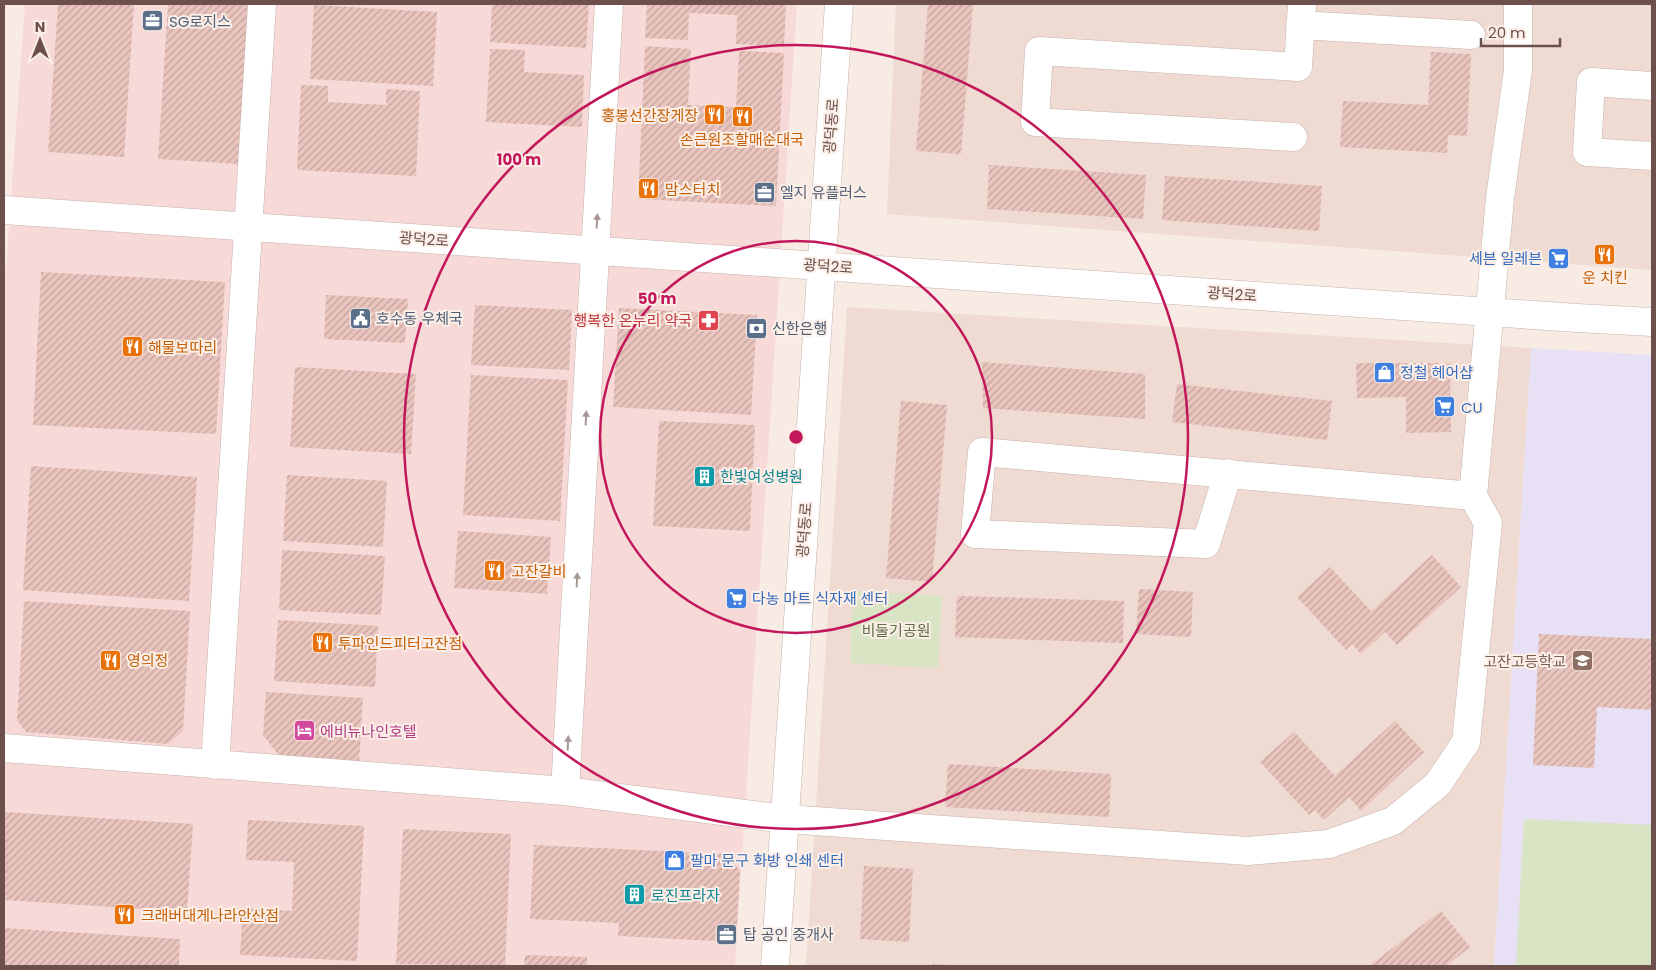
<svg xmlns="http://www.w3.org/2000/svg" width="1656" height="970" viewBox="0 0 1656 970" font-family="Poppins,'Noto Sans KR',sans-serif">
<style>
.residential{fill:#efdbd2}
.commercial{fill:#f7dad8}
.education{fill:#e8e0f4}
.park{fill:#d8e4c3}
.building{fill:url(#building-hatch)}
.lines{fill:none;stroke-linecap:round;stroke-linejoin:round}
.minor-casing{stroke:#c7b2ab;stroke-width:29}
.minor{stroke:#fff;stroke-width:28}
.oneway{fill:#a79694}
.ring{fill:none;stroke:#c2185b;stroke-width:2.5}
.labels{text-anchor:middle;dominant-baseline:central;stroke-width:4;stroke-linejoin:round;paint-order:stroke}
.service-label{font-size:15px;fill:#4e5e75;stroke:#fcefe8;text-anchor:start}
.food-label{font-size:15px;fill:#c56008;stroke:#fcefe8;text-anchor:start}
.street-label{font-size:15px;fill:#6d504c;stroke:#fcefe8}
.shop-label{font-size:15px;fill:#366cbe;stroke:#fcefe8;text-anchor:start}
.health-label{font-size:15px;fill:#be3a42;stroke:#fcefe8;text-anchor:end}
.culture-label{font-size:15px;fill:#0d838f;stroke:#fcefe8;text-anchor:start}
.park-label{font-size:15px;fill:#5d7146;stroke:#fcefe8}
.education-label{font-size:15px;fill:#785e54;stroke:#fcefe8;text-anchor:end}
.hotel-label{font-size:15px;fill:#b23c85;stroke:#fcefe8;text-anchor:start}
.centre{fill:#c2185b;stroke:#fcefe8;stroke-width:2.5}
.ring-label{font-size:15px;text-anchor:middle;font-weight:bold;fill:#c2185b;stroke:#fcefe8;stroke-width:4;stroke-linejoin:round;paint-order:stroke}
</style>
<defs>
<pattern id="building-hatch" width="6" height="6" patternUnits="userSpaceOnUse" patternTransform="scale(1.25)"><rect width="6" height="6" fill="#eac5be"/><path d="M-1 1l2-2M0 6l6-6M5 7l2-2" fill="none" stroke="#c2a29d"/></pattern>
</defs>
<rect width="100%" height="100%" fill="#f8ebe3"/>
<path class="residential" d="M896,4H1652V270L887,214Z
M847,307L1531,348L1494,966H806Z"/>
<path class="commercial" d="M25,4H797L735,966H4V295Z"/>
<path class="education" d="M1531,348L1652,355V966H1494Z"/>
<path class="park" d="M853,591L942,596L938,668L850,663Z
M1524,819L1652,825V966H1516Z"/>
<path class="building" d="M58,4H134L124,157L48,152Z
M168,4H248L238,164L158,159Z
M492,4H589L586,48L490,42Z
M647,4H786L784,46L736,44L737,15L689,13L688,40L645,38Z
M928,4H973L961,154L916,151Z
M314,5L437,12L433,86L310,79Z
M645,46L691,49L688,105L736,107L739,51L784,53L776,206L638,199Z
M490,49L525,50L524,72L584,75L582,127L486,122Z
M1431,52L1471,54L1467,136L1448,135L1447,153L1340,147L1343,101L1428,105Z
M301,85L328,86V102L386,105V89L420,91L416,176L297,170Z
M989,165L1146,175L1143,219L987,209Z
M1165,176L1322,186L1319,231L1162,220Z
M41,272L225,282L216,434L33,425Z
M326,295L408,299L405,343L324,339Z
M475,305L572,310L569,370L471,365Z
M619,308L757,315L751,415L613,407Z
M982,362L1145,374V419L983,408Z
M1356,363H1450L1451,432L1406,433V397L1357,398Z
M295,367L416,374L411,454L290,447Z
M471,375L568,380L560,521L463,515Z
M1177,384L1332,401L1327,440L1172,422Z
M901,401L947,405L932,582L886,578Z
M659,421L755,425L750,531L653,526Z
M31,466L197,477L189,601L23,590Z
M287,475L387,481L383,547L283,541Z
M458,531L551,537L547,594L454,588Z
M282,550L385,556L381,615L279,610Z
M1432,555L1461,587L1397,645L1385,632L1361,654L1352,644L1346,650L1297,597L1330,567L1371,611Z
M1139,589L1193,592L1191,637L1136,634Z
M957,596L1124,601L1123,643L955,637Z
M24,601L190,611L183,731L168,744L26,732L17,720Z
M278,620L378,626L375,687L274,681Z
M1539,634L1652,639V710L1597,707L1594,768L1533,765Z
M266,692L363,698L359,763L281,758L263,735Z
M1395,721L1424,752L1361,811L1349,797L1324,820L1315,810L1309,815L1260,762L1294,732L1335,776Z
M948,764L1111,774L1109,817L945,807Z
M6,812L193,824L187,912L4,900V815Z
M248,820L364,826L357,961L240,955L243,908L292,911L294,862L246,860Z
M403,829L511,834L505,966L396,964Z
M534,845L727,854L740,871L736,942L618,936L619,923L530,919Z
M864,866L913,869L909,942L860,939Z
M1441,911L1470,947L1446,966H1369Z
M4,928L180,939L179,966H4Z
M525,955L587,957V966H524Z
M932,964L955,965V966H932Z"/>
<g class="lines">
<defs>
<path id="minor" d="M1300,25L1471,35
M1652,86L1591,82L1587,152L1652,156
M1293,137L1035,122L1039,51L1298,67L1302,4
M4,210L1577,318L1652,322
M1228,473L1206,544L975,534L982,452L1473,496L1500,198L1518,70V4
M4,748L565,791L785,819L1248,851L1329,844L1393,821L1438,784L1466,742L1488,523L1473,496
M215,765L262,4
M565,791L609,4
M775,966L839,4"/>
</defs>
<use href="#minor" class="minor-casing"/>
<use href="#minor" class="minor"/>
</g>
<defs><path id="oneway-solid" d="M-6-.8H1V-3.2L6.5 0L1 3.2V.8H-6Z" transform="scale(1.25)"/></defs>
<g class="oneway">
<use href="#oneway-solid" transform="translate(597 221) rotate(-87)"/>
<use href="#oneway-solid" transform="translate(586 418) rotate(-87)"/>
<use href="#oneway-solid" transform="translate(577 580) rotate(-87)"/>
<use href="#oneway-solid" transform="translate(568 743) rotate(-87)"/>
</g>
<g class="ring">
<circle cx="796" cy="437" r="196"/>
<circle cx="796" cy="437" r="392"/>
</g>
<defs>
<symbol id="office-square" viewBox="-11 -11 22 22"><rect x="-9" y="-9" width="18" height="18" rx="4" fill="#5c6f8a" stroke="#fcefe8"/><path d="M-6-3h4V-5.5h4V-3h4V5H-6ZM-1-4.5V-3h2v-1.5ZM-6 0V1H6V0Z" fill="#fff"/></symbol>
<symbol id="restaurant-square" viewBox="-11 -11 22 22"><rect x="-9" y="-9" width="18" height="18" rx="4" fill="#e8710a" stroke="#fcefe8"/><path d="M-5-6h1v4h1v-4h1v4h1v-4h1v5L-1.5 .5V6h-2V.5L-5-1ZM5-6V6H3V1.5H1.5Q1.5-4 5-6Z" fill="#fff"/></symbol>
<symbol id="supermarket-square" viewBox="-11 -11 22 22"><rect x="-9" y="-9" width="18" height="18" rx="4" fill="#3f7fe0" stroke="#fcefe8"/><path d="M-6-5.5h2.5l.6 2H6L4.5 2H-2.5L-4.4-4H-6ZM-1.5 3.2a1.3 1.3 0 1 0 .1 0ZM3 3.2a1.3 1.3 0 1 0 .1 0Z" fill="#fff"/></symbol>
<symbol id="civic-square" viewBox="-11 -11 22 22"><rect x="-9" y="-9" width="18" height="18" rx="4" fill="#5c6f8a" stroke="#fcefe8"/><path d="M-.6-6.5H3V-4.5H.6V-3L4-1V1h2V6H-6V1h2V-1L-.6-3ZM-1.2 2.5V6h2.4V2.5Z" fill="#fff"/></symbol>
<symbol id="pharmacy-square" viewBox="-11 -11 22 22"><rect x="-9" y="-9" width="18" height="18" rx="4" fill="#e0444e" stroke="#fcefe8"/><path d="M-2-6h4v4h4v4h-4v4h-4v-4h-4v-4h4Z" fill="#fff"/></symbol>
<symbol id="bank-square" viewBox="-11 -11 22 22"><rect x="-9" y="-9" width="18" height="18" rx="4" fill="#5c6f8a" stroke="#fcefe8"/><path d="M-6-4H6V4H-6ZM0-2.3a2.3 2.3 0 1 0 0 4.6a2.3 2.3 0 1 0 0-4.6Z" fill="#fff"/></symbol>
<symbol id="shop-square" viewBox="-11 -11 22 22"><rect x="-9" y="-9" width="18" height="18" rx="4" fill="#3f7fe0" stroke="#fcefe8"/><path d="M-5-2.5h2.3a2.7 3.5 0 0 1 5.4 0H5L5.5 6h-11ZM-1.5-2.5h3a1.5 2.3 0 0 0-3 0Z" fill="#fff"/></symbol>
<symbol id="building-square" viewBox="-11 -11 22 22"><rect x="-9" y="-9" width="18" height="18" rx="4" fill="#0f9aa8" stroke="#fcefe8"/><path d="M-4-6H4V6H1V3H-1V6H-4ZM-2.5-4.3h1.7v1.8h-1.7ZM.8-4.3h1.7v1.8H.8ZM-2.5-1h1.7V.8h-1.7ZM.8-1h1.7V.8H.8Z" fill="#fff"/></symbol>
<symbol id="school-square" viewBox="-11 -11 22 22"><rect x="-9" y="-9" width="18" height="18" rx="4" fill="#8d6e63" stroke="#fcefe8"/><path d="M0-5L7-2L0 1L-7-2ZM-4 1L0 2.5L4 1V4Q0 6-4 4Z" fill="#fff"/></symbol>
<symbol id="hotel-square" viewBox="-11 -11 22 22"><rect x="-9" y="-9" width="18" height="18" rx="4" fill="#d1479c" stroke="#fcefe8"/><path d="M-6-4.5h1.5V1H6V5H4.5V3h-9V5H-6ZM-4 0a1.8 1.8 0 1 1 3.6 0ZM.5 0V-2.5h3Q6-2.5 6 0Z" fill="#fff"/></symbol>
</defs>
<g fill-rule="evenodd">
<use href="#office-square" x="140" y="8" width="25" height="25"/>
<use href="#restaurant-square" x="702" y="102" width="25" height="25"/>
<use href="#restaurant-square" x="730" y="104" width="25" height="25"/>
<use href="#restaurant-square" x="636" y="176" width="25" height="25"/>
<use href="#office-square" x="752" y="180" width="25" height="25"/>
<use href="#restaurant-square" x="1592" y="242" width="25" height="25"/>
<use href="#supermarket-square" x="1546" y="246" width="25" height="25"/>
<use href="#civic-square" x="348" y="306" width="25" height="25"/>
<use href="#pharmacy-square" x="696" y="308" width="25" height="25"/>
<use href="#bank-square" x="744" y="316" width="25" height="25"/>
<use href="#restaurant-square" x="120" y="334" width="25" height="25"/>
<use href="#shop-square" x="1372" y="360" width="25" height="25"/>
<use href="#supermarket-square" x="1432" y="394" width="25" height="25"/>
<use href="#building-square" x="692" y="464" width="25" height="25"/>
<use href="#restaurant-square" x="482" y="558" width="25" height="25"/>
<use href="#supermarket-square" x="724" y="586" width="25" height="25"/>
<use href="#restaurant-square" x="310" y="630" width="25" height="25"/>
<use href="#restaurant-square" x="98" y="648" width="25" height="25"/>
<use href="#school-square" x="1570" y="648" width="25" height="25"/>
<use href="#hotel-square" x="292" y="718" width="25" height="25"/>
<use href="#shop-square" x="662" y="848" width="25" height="25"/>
<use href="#building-square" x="622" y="882" width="25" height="25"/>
<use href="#restaurant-square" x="112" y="902" width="25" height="25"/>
<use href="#office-square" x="714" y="922" width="25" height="25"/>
</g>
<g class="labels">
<g class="service-label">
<text x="169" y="21">SG로지스</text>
<text x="780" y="192">엘지 유플러스</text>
<text x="376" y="318">호수동 우체국</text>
<text x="772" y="328">신한은행</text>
<text x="743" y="934">탑 공인 중개사</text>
</g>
<g class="food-label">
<text x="698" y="115" text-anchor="end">홍봉선간장게장</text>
<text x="742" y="139" text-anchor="middle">손큰원조할매순대국</text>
<text x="665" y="189">맘스터치</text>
<text x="1605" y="277" text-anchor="middle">운 치킨</text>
<text x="148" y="347">해물보따리</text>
<text x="511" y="571">고잔갈비</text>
<text x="338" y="643">투파인드피터고잔점</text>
<text x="127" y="660">영의정</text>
<text x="141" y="915">크래버대게나라안산점</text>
</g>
<g class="street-label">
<text transform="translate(831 126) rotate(-86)">광덕동로</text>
<text transform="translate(424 239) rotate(4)">광덕2로</text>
<text transform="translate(828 266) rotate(4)">광덕2로</text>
<text transform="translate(1232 294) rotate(4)">광덕2로</text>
<text transform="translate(804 530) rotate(-86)">광덕동로</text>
</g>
<g class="shop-label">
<text x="1542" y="258" text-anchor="end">세븐 일레븐</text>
<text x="1400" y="372">정철 헤어샵</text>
<text x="1461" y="407">CU</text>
<text x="752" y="598">다농 마트 식자재 센터</text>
<text x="690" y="860">팔마 문구 화방 인쇄 센터</text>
</g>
<g class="health-label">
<text x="692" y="320">행복한 온누리 약국</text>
</g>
<g class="culture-label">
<text x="720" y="476">한빛여성병원</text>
<text x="651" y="895">로진프라자</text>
</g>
<g class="park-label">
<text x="896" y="630">비둘기공원</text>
</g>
<g class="education-label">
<text x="1566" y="661">고잔고등학교</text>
</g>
<g class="hotel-label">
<text x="320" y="731">에비뉴나인호텔</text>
</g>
</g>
<circle cx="796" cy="437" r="8" class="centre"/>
<g class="ring-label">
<text x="519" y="165">100 m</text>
<text x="657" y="304">50 m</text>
</g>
<rect width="1656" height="970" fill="none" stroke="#6d504c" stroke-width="10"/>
<g transform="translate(40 40)" stroke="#fcefe8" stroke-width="4" paint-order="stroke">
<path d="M0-4L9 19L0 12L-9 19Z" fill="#6d504c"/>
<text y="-8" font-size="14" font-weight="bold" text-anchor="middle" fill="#6d504c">N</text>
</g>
<path d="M1481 38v8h79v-8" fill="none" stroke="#6d504c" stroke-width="2.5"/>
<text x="1488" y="38" font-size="15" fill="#6d504c" stroke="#fcefe8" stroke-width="4" paint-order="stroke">20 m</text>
</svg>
